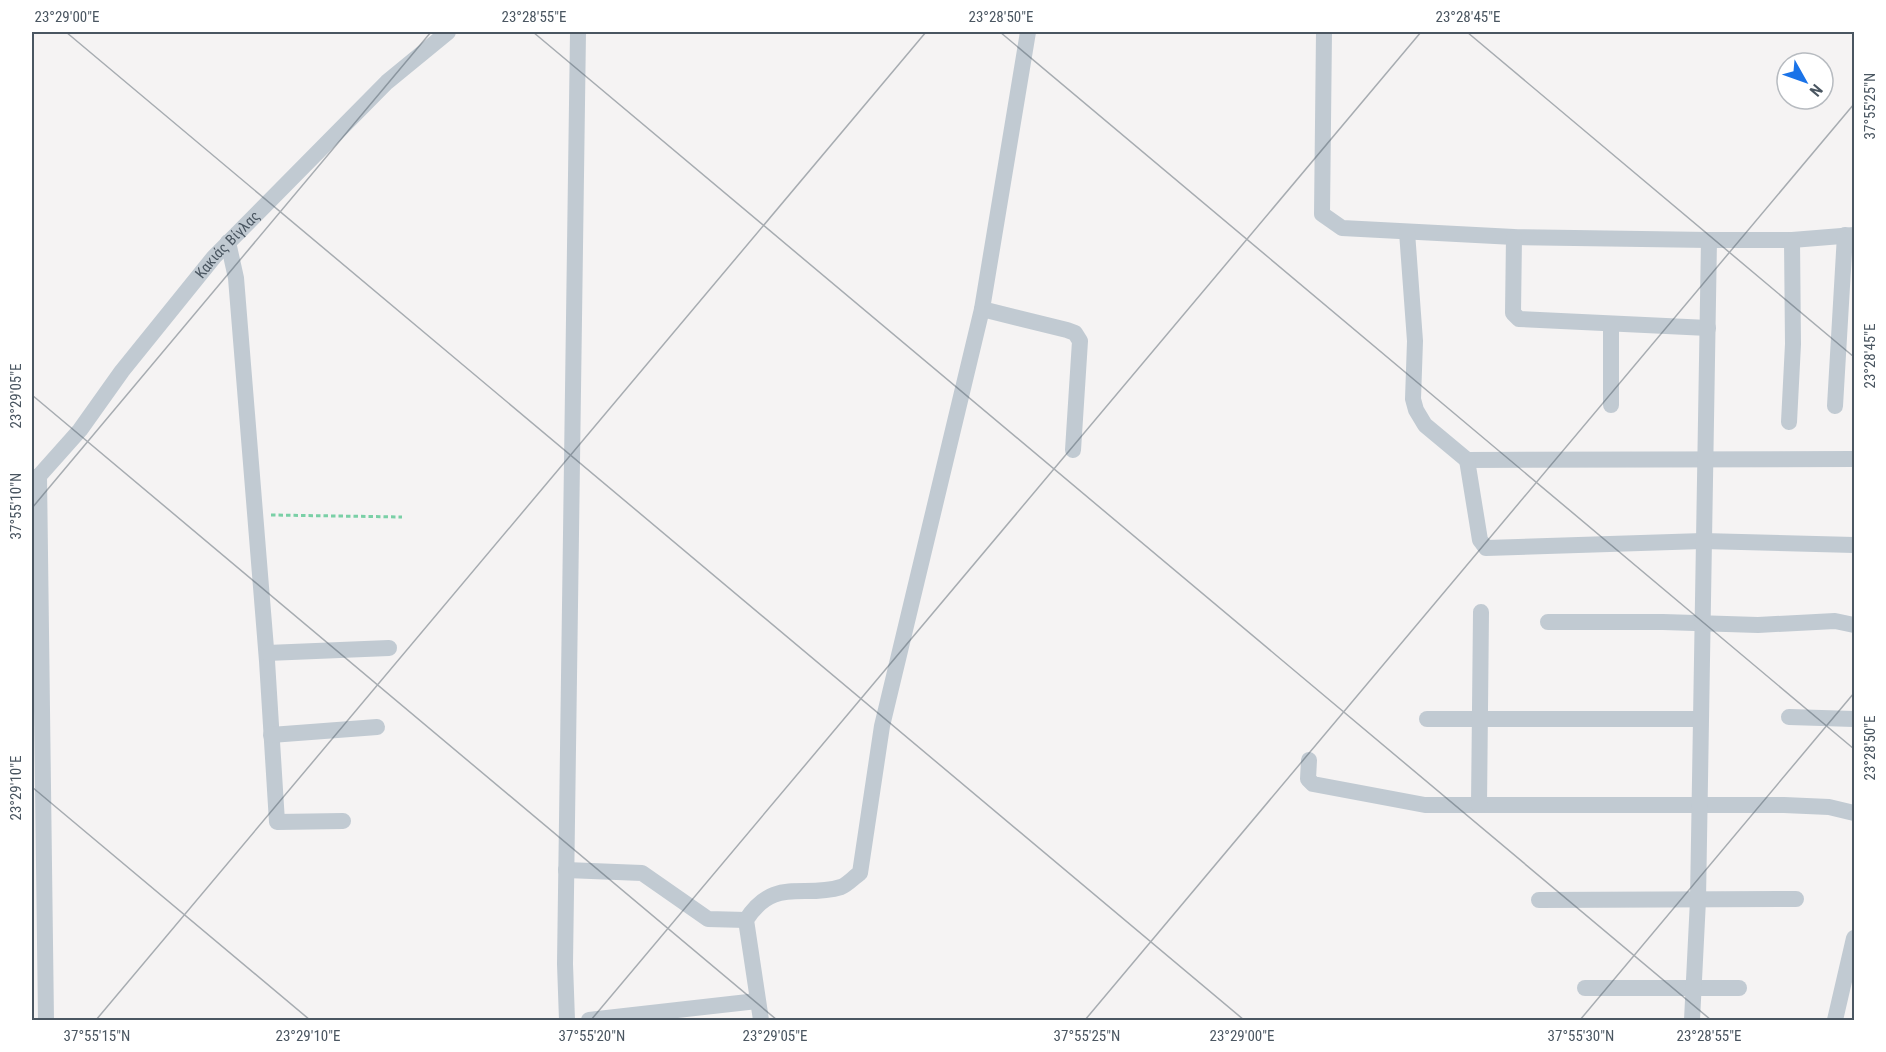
<svg xmlns="http://www.w3.org/2000/svg" width="1886" height="1052" viewBox="0 0 1886 1052" font-family="'Roboto Condensed',sans-serif">
<style>
.lines{fill:none;stroke-linecap:round;stroke-linejoin:round}
.path{stroke:#7ad0a6;stroke-width:3;stroke-dasharray:4.5 3;stroke-linecap:butt}
.minor{stroke:#c1cad2;stroke-width:16}
.ticks{fill:none;stroke:#4a5661;stroke-width:1.5;stroke-opacity:0.45}
.labels{text-anchor:middle;dominant-baseline:central;stroke-width:6;stroke-linejoin:round;paint-order:stroke}
.street-label{font-size:15px;fill:#4a5661;stroke:#fff}
.neatline{fill:none;stroke:#4a5661;stroke-width:2}
.ticks-label{font-size:15px;text-anchor:middle;fill:#4a5661}
</style>
<rect width="100%" height="100%" fill="#f5f3f3"/>
<g class="lines">
<path class="path" d="M271,515L402,517"/>
<g class="minor">
<path d="M1324,32L1322,214L1342,228L1514,237L1709,240H1792L1854,235"/>
<path d="M1407,232L1415,341L1413,399L1416,410L1425,425L1467,460L1854,459"/>
<path d="M1514,237L1513,313L1519,319L1708,328"/>
<path d="M228,242L236,278L267,661L277,822L343,821"/>
<path d="M982,309L1067,330L1075,333L1080,341L1073,450"/>
<path d="M1611,325V405"/>
<path d="M1835,406L1845,235"/>
<path d="M1789,422L1793,344L1792,240"/>
<path d="M1467,460L1480,540L1486,548L1703,541L1854,545"/>
<path d="M39,476L46,1020"/>
<path id="s1" d="M32,478L39,476L80,430L122,371L214,257L387,82L448,32"/>
<path d="M1548,622H1663L1758,625L1835,621L1854,625"/>
<path d="M267,653L389,648"/>
<path d="M1789,717L1854,719"/>
<path d="M1427,719H1700"/>
<path d="M271,735L377,727"/>
<path d="M1309,760L1308,779L1313,784L1425,805H1784L1829,807L1854,813"/>
<path d="M1479,805L1481,612"/>
<path d="M566,870L642,873L708,919L746,920"/>
<path d="M1539,900L1796,899"/>
<path d="M1585,988H1739"/>
<path d="M567,1020L565,964L578,32"/>
<path d="M589,1020L757,1001"/>
<path d="M761,1020L746,920C774,876 803,899 841,887C847,885 854,877 860,873L882,726L982,309L1028,32"/>
<path d="M1692,1020L1698,900L1709,240"/>
<path d="M1835,1020L1854,938"/>
</g>
</g>
<path class="ticks" d="M66,32L1244,1020M533,32L1711,1020M1000,32L1854,749M1467,32L1854,357M32,395L777,1020M32,508L431,32M32,787L310,1020M96,1020L926,32M591,1020L1421,32M1085,1020L1854,104M1580,1020L1854,693"/>
<g class="labels">
<g class="street-label">
<text stroke="none"><textPath href="#s1" startOffset="306">Κακιάς Βίγλας</textPath></text>
</g>
</g>
<rect width="1886" height="1052" fill="none" stroke="#ffffff" stroke-width="66"/>
<g transform="translate(1805 81) rotate(130)"><circle r="28" fill="#ffffff" stroke="#b7bbc0" stroke-width="1.5"/>
<path d="M0-4.5L10 22L0 15L-10 22Z" fill="#1a73e8"/>
<text y="-9" font-size="16" font-weight="bold" text-anchor="middle" fill="#4a5661">N</text>
</g>
<rect x="33" y="33" width="1820" height="986" class="neatline"/>
<g class="ticks-label">
<text x="67" y="22">23°29'00"E</text>
<text x="534" y="22">23°28'55"E</text>
<text x="1001" y="22">23°28'50"E</text>
<text x="1468" y="22">23°28'45"E</text>
<text transform="translate(1870 106) rotate(-90)" y="5">37°55'25"N</text>
<text transform="translate(1870 356) rotate(-90)" y="5">23°28'45"E</text>
<text transform="translate(16 396) rotate(-90)" y="5">23°29'05"E</text>
<text transform="translate(16 506) rotate(-90)" y="5">37°55'10"N</text>
<text transform="translate(1870 748) rotate(-90)" y="5">23°28'50"E</text>
<text transform="translate(16 788) rotate(-90)" y="5">23°29'10"E</text>
<text x="97" y="1041">37°55'15"N</text>
<text x="308" y="1041">23°29'10"E</text>
<text x="592" y="1041">37°55'20"N</text>
<text x="775" y="1041">23°29'05"E</text>
<text x="1087" y="1041">37°55'25"N</text>
<text x="1242" y="1041">23°29'00"E</text>
<text x="1581" y="1041">37°55'30"N</text>
<text x="1709" y="1041">23°28'55"E</text>
</g>
</svg>
